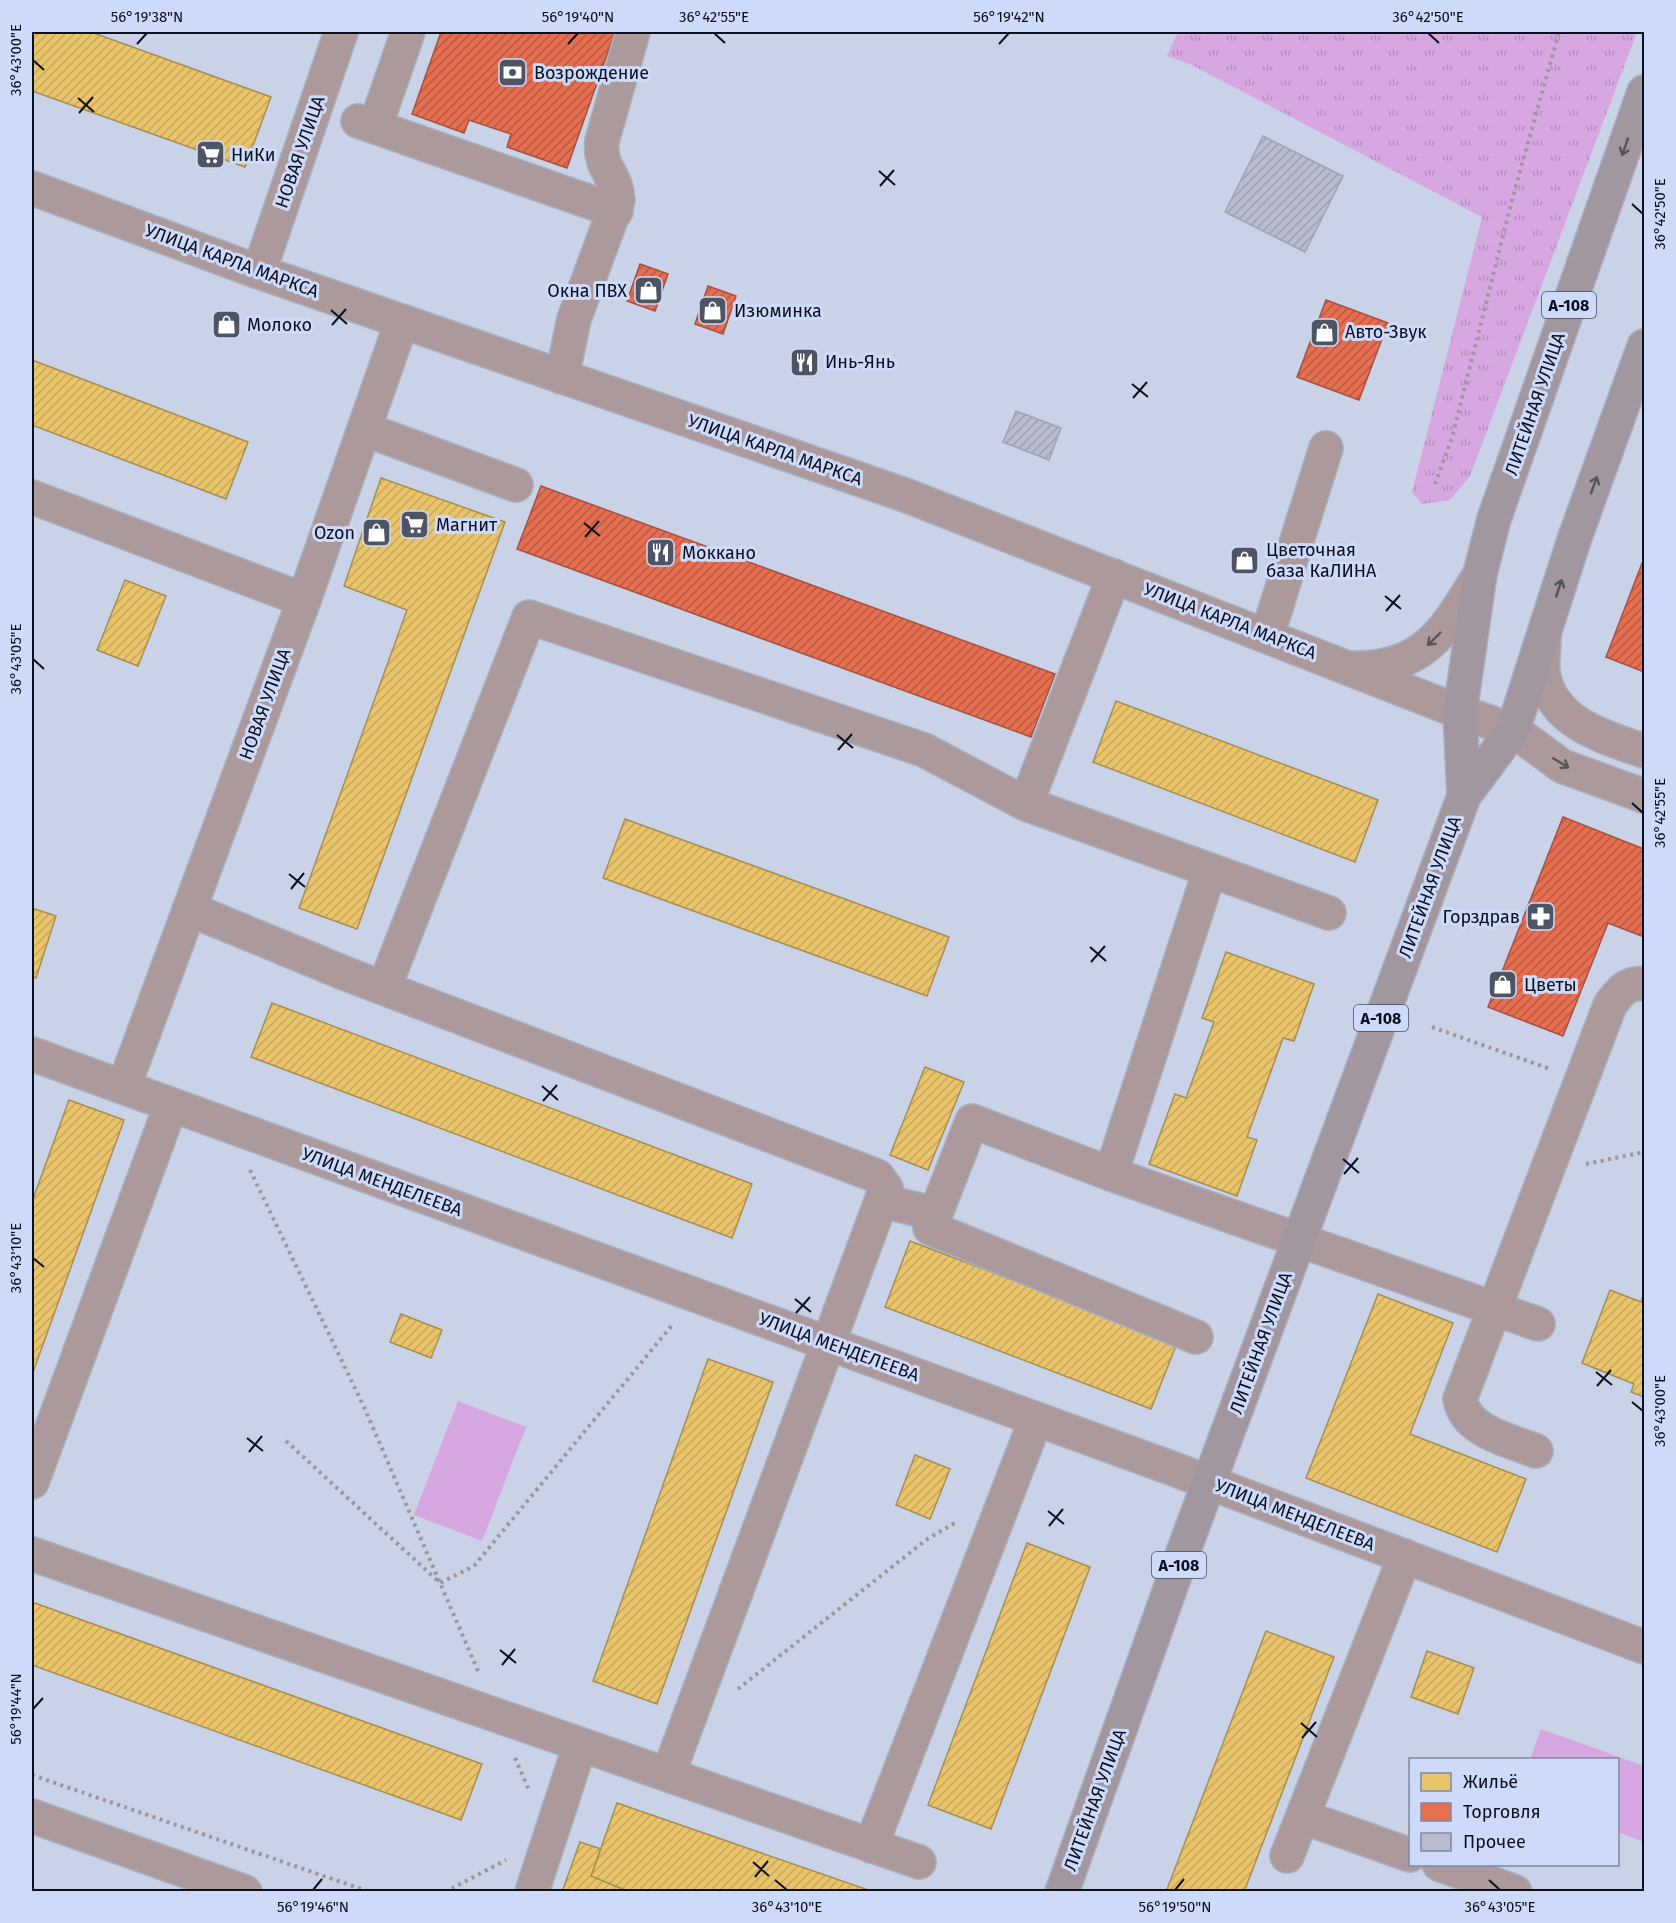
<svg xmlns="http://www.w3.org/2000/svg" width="1676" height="1923" viewBox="0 0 1676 1923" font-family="'Fira Sans',sans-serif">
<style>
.grass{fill:url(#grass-tufts)}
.pitch{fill:#d6a7e1}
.homes{fill:url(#homes-hatch);stroke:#a68e53;stroke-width:1.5}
.shops{fill:url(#shops-hatch);stroke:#a55242;stroke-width:1.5}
.building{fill:url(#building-hatch);stroke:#a0a3b4;stroke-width:1.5}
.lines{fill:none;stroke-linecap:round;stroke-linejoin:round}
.minor-casing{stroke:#aab0c0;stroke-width:36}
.highway-casing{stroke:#aab0c0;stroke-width:36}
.path{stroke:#9d969c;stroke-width:4;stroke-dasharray:3 4.5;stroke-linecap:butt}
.minor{stroke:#ab999c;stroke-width:33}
.highway{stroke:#a2969f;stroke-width:33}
.oneway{stroke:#56535e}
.oneway2{stroke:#5b545d}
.ticks{fill:none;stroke:#0b101e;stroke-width:2}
.labels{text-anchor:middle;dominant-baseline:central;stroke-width:6;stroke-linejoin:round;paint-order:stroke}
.shield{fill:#cddafa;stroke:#454d60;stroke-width:1.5}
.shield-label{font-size:16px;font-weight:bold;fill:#0b101e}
.poi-label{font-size:18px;fill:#0b101e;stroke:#cddafa;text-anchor:start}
.street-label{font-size:18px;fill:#0b101e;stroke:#cddafa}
.neatline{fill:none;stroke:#0b101e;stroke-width:2}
.ticks-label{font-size:15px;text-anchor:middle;fill:#0b101e}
</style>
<defs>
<pattern id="grass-tufts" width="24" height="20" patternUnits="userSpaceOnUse" patternTransform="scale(1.5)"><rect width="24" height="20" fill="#d6a7e1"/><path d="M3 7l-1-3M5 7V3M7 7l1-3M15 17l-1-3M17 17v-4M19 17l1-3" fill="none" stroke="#b68fc1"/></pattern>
<pattern id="homes-hatch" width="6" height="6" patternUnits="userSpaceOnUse" patternTransform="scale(1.5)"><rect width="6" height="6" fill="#e9c46a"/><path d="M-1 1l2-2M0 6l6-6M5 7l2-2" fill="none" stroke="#c6a75b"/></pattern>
<pattern id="shops-hatch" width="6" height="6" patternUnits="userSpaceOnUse" patternTransform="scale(1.5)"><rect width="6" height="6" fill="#e76f51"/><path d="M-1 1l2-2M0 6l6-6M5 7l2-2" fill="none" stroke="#b95a43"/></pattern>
<pattern id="building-hatch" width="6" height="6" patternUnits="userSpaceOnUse" patternTransform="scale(1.5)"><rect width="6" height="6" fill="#b8bccc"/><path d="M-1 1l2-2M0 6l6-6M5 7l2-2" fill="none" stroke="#9da1af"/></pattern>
</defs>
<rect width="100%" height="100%" fill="#cad2e7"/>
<path class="grass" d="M1178,32H1637L1470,476L1450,500L1422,504L1412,492L1482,217L1192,65L1167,56Z"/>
<path class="pitch" d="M458,1401L526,1427L482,1541L414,1515Z
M1541,1729L1644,1766V1842L1618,1832V1760L1530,1759Z"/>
<path class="homes" d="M32,32H91L271,97L245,167L32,91Z
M32,360L248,442L226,499L32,425Z
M381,478L505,522L357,929L299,908L407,610L344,586Z
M125,580L166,596L138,666L97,650Z
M1116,701L1378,800L1355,862L1093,762Z
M625,819L949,937L927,996L603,878Z
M32,908L56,916L36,978L32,976Z
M1226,952L1314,984L1294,1041L1283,1038L1247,1137L1257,1140L1237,1196L1149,1164L1175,1094L1186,1098L1214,1022L1202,1018Z
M272,1003L752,1184L732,1238L251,1057Z
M925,1067L964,1082L928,1170L890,1155Z
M69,1100L124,1120L32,1375V1202Z
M910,1241L1177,1343L1151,1409L885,1307Z
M1610,1290L1641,1302L1644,1293V1397L1631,1392L1634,1384L1582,1363Z
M1378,1294L1453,1323L1410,1434L1526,1479L1497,1552L1306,1478Z
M401,1314L442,1330L431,1358L390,1342Z
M708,1359L773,1382L657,1704L593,1681Z
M915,1455L950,1469L930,1519L896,1505Z
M1027,1543L1090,1567L991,1829L928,1805Z
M32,1602L482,1764L461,1820L32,1665Z
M1266,1631L1334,1657L1244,1892H1166Z
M1427,1651L1474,1668L1458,1714L1411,1697Z
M617,1803L874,1892H630L591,1876Z
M580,1842L601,1849L591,1876L630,1892H562Z"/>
<path class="shops" d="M441,32H615L567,168L507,147L511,134L469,120L464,133L412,114Z
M640,264L668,274L655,311L627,301Z
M708,286L736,296L723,334L695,324Z
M1326,300L1388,323L1359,400L1297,377Z
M541,486L1055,674L1031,737L517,549Z
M1644,558V672L1606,657Z
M1563,817L1644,849V937L1608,923L1563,1036L1488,1007Z"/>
<path class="building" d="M1263,136L1343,176L1305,252L1225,212Z
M1016,411L1061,428L1049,460L1003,442Z"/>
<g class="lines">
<defs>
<path id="minor" d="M358,121L616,211
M375,127L408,32
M32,188L259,272L905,495L1460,712L1513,730L1562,766L1644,796
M259,272L341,32
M562,377L574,319L618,200C616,173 599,169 602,141L633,32
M364,429L516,485
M32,497L304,600
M1114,576L1026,804L1329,913
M1267,636L1326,448
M1544,636C1544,649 1541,666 1544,678C1556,725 1605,737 1644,751
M1356,668C1426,669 1447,627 1480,574
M189,909L344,973L877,1176L886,1188L668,1775
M384,988L529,617L924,750L1026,804
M32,1054L1171,1468L1644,1647
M124,1086L304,600L402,321
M1111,1174L1538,1324
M883,1201L935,1214
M1196,1337L930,1228L972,1121L1111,1174L1210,870
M1536,1451C1509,1440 1466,1432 1460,1399L1610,1005C1620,991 1627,982 1644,984
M32,1482L171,1105
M32,1554L919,1862
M32,1816L245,1892
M1303,1817L1410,1855
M871,1846L1036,1419
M1287,1856L1405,1556
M1439,1864L1515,1892
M532,1892L580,1745"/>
<path id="highway" d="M1464,796L1460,712L1480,574L1494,519L1644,92
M1062,1892L1185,1547L1464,796L1513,730L1574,540L1644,346"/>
</defs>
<use href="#minor" class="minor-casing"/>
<use href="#highway" class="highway-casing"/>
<path class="path" d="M1435,484L1452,438L1512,200L1559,32
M1432,1027L1550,1069
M1586,1164L1644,1152
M250,1170L364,1407L478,1671
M286,1441L440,1583L474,1566L673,1324
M738,1689L926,1540L958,1521
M515,1758L529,1790
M32,1775L370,1892
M445,1892L506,1860"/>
<use href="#minor" class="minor"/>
<use href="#highway" class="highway"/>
</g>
<defs><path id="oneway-shaft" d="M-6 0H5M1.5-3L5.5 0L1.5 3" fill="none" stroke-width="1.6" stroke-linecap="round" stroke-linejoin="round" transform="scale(1.5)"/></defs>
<g class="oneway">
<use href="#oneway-shaft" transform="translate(1625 147) rotate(109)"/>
<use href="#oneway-shaft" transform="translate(1594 485) rotate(-70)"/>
<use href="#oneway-shaft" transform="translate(1559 588) rotate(-72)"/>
</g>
<g class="oneway2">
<use href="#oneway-shaft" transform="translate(1434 639) rotate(135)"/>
<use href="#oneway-shaft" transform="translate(1561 763) rotate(31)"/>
</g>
<path class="ticks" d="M714,33L725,43M1428,33L1439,43M137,44L147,33M568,44L578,33M999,44L1009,33M33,60L44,70M78,98L94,112M79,113L93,97M879,171L895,185M880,186L894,170M1632,204L1643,214M331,310L347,324M332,325L346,309M1132,384L1148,397M1133,398L1147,382M584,523L600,536M585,537L599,521M1385,596L1401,609M1386,611L1400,595M33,659L44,669M837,735L853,748M838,750L852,734M1632,803L1643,813M289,874L305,887M291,889L304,873M1090,947L1106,961M1091,962L1105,946M542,1086L558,1100M543,1101L557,1085M1343,1159L1359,1173M1344,1174L1358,1158M33,1258L44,1267M795,1299L811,1312M796,1313L810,1297M1596,1372L1612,1385M1597,1386L1611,1370M1632,1402L1643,1411M247,1438L263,1451M249,1452L262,1436M1048,1511L1064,1524M1049,1526L1063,1509M500,1650L516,1663M502,1665L515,1649M33,1709L43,1698M1301,1723L1317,1737M1302,1738L1316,1722M753,1862L769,1876M755,1877L768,1861M775,1880L787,1890M1489,1880L1500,1890M313,1890L322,1879M1175,1890L1184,1879"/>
<defs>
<symbol id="bank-square" viewBox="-11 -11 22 22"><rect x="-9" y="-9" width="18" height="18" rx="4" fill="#4e5464" stroke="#cddafa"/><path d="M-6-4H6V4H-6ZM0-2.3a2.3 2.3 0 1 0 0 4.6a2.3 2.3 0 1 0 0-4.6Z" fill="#fff"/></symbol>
<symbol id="supermarket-square" viewBox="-11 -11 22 22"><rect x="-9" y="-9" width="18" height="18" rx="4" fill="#4e5464" stroke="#cddafa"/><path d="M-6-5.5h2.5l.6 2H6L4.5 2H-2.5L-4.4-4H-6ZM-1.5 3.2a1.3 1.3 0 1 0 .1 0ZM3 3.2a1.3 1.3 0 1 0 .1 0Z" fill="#fff"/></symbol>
<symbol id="shop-square" viewBox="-11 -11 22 22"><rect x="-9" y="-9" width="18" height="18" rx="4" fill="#4e5464" stroke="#cddafa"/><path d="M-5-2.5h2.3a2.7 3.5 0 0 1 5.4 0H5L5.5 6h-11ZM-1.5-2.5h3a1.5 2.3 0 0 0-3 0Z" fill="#fff"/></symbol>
<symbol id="restaurant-square" viewBox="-11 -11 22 22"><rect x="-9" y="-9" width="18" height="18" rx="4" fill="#4e5464" stroke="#cddafa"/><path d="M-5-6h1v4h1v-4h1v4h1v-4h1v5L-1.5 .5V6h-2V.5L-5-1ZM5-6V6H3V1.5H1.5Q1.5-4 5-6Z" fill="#fff"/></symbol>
<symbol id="pharmacy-square" viewBox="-11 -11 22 22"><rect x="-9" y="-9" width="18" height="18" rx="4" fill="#4e5464" stroke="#cddafa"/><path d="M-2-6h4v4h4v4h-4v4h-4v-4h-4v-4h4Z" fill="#fff"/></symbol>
</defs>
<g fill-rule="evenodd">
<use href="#bank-square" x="496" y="56" width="33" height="33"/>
<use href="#supermarket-square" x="194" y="138" width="33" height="33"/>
<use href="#shop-square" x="632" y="274" width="33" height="33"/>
<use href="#shop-square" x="696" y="294" width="33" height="33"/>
<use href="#shop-square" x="210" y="308" width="33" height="33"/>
<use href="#shop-square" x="1308" y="316" width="33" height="33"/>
<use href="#restaurant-square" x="788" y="346" width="33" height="33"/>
<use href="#supermarket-square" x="398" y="508" width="33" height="33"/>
<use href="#shop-square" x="360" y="516" width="33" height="33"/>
<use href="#restaurant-square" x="644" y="536" width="33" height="33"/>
<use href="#shop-square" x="1228" y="544" width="33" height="33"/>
<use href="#pharmacy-square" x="1524" y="900" width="33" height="33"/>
<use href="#shop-square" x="1486" y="968" width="33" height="33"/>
</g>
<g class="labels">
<g class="shield">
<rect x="1542" y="292" width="54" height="26" rx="4.5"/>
<rect x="1354" y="1005" width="54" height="26" rx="4.5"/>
<rect x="1152" y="1552" width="54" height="26" rx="4.5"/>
</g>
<g class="shield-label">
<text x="1569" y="305">А-108</text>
<text x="1381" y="1018">А-108</text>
<text x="1179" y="1565">А-108</text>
</g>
<g class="poi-label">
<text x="534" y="73">Возрождение</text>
<text x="231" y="155">НиКи</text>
<text x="627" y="291" text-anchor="end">Окна ПВХ</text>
<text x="734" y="311">Изюминка</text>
<text x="247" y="325">Молоко</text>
<text x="1345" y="332">Авто-Звук</text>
<text x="825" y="362">Инь-Янь</text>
<text x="436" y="525">Магнит</text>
<text x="355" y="533" text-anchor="end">Ozon</text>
<text x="1266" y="550">Цветочная<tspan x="1266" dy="21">база КаЛИНА</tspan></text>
<text x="682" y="553">Моккано</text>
<text x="1520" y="917" text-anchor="end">Горздрав</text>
<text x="1524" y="985">Цветы</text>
</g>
<g class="street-label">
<text transform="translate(300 152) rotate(-71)">НОВАЯ УЛИЦА</text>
<text transform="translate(232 261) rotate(20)">УЛИЦА КАРЛА МАРКСА</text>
<text transform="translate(1535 404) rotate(-71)">ЛИТЕЙНАЯ УЛИЦА</text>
<text transform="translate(775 450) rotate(19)">УЛИЦА КАРЛА МАРКСА</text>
<text transform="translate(1230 621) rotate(21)">УЛИЦА КАРЛА МАРКСА</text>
<text transform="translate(265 704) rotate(-70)">НОВАЯ УЛИЦА</text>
<text transform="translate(1430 887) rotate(-70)">ЛИТЕЙНАЯ УЛИЦА</text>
<text transform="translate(382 1182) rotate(20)">УЛИЦА МЕНДЕЛЕЕВА</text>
<text transform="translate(1261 1343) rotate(-70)">ЛИТЕЙНАЯ УЛИЦА</text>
<text transform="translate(839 1347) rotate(20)">УЛИЦА МЕНДЕЛЕЕВА</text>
<text transform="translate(1295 1515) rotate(21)">УЛИЦА МЕНДЕЛЕЕВА</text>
<text transform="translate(1095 1800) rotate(-70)">ЛИТЕЙНАЯ УЛИЦА</text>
</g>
</g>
<rect width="1676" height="1923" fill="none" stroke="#cddafa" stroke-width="66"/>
<rect x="1409" y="1758" width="210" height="108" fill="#cddafa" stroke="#7f89a2" stroke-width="1.5"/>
<rect x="1421" y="1773" width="30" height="18" fill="#e9c46a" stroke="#7f89a2" stroke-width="1.5"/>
<text x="1463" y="1788" font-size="18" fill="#0b101e">Жильё</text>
<rect x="1421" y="1803" width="30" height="18" fill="#e76f51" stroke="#7f89a2" stroke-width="1.5"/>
<text x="1463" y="1818" font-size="18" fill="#0b101e">Торговля</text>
<rect x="1421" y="1833" width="30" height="18" fill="#b8bccc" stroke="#7f89a2" stroke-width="1.5"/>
<text x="1463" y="1848" font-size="18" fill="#0b101e">Прочее</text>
<rect x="33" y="33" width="1610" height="1857" class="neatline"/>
<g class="ticks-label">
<text x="147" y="22">56°19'38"N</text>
<text x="578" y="22">56°19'40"N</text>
<text x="714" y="22">36°42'55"E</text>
<text x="1009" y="22">56°19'42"N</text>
<text x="1428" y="22">36°42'50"E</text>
<text transform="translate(16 60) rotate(-90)" y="5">36°43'00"E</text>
<text transform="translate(1660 214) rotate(-90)" y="5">36°42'50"E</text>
<text transform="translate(16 659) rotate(-90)" y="5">36°43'05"E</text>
<text transform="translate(1660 813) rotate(-90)" y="5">36°42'55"E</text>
<text transform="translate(16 1258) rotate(-90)" y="5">36°43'10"E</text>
<text transform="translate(1660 1411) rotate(-90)" y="5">36°43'00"E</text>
<text transform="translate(16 1709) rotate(-90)" y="5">56°19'44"N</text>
<text x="313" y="1912">56°19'46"N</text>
<text x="787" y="1912">36°43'10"E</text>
<text x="1175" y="1912">56°19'50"N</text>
<text x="1500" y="1912">36°43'05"E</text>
</g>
</svg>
